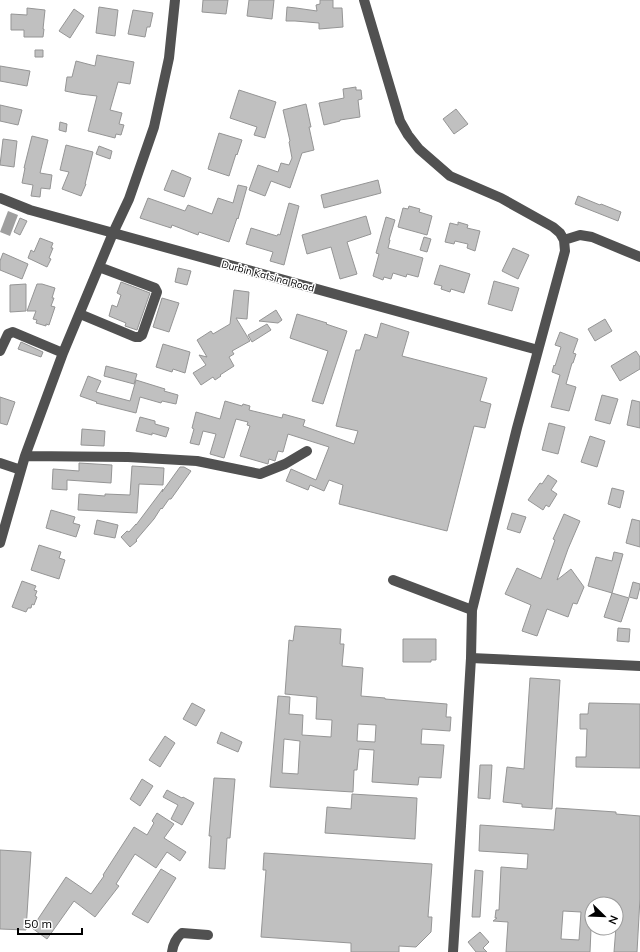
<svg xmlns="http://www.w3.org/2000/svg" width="640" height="952" viewBox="0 0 640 952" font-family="Mulish,sans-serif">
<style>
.water{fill:#9f9f9f}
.building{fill:#c0c0c0;stroke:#959595;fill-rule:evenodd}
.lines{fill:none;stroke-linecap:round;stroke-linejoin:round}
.minor{stroke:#515151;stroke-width:10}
.labels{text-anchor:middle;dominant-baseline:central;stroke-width:3;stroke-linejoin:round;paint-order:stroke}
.street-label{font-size:10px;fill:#000;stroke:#fff}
</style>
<rect width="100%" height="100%" fill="#fff"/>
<path class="water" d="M8,211L18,215L10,236L0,232Z"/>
<path class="building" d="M203,0H228L226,14L202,12Z
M249,0H274L272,19L247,16Z
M320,0H333V8H342L343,27L319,29V23L295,21H286L287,7L296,8L317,11L316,5L320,4Z
M99,7L118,10L115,36L96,33Z
M27,8L45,10L43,29H44L43,37H24V30H11V14L27,15Z
M74,9L84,16L70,38L59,31Z
M133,10L153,13L150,27H147L145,37L128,34Z
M35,50H43V57H35Z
M97,55L134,62L130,84L118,82L110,110L122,113L119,124L124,125L121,135L116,134L115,138L88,131L97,96L80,94L65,91L67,77H72L76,61L95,66Z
M0,66L30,71L27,86L0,81Z
M356,87V90H361L362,99L358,100L360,117L340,120V121L324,125L319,103L344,98L343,89Z
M239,90L276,102L265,138L254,135L257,127L230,118Z
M306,104L311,127H309L314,150L302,153L290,188L271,181L265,196L249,190L258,165L278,172L281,163L289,165L292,158L289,142L290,141L283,110Z
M0,105L22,110L18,125L0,121Z
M456,109L468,124L454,134L443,119Z
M60,122L67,124L66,132L59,130Z
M219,133L242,140L237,155L236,154L229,176L208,169Z
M32,136L48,140L40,173L52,175L50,189L41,188L40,197L31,196L33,185L22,183L25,168H24Z
M3,139L17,141L14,167L0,165Z
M66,145L93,152L85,184H86L81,196L62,189L69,172L60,170Z
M99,146L112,151L110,159L96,154Z
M172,170L191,178L184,197L164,190Z
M378,180L381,193L324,208L321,195Z
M238,185L247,187L238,219L237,218L229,242L199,232L198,235L172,225L171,228L140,218L148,198L185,211L188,205L212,214L218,198L233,203Z
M578,196L600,205L601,204L621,212L618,221L575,204Z
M289,203L299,206L284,265L270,261L273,252L246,244L251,228L277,236L278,234L280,235Z
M409,206L420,209L419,212L432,216L427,235L398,227L403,208L408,209Z
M366,216L371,234L347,242L357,274L340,279L331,247L307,254L302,235Z
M386,217L395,220L389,240H390L388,248L423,258L418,277L407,274L406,277L393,273L391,279L384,277L383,280L373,276L379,254L376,253Z
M20,218L27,221L20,235L14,232Z
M458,222L468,225L467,228L480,231L475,251L467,248L468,244L455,241L454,244L445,242L450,223L458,225Z
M424,237L431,239L427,252L420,250Z
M40,238L53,243L51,248H53L49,258L51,259L47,267L28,258L31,250L34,252Z
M513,248L529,255L518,279L502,271Z
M3,253L28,264L22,279L0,270V261Z
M440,265L470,274L464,293L451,289L450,292L441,289L442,286L434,284Z
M178,268L191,271L187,285L175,282Z
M494,281L519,288L512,311L488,304Z
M121,282L150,293L137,330L125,326L126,323L109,316L112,305L117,307L121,295L117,293Z
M26,284V311L10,312V285Z
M37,284H42L55,288L52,298H54L51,306L55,307L49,325L46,324V326L36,323L37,320L33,319L36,311H27Z
M234,290L249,292L247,319L236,318L250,341L232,351L234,354L229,357L234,366L220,375L221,376L215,380L213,377L201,385L193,373L206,365L199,355L207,357L197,340L211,331L213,334L230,324Z
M162,298L179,303L169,332L153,327Z
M276,310L282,320L278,323L259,321Z
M297,314L327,323L326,324L347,331L323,404L312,401L328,351L290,338Z
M605,319L612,331L595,341L588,329Z
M381,323L409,332L402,356L487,378L480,401L491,404L485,428L474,426L447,531L339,504L343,485L329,480L324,491L310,485L308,490L286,481L291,469L316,480L329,447L288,434L283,452L278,451L275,461L269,459L268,464L240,456L250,426L247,425L248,422L236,419L224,458L210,454L216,434L203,431L199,445L190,443L194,429L192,428L196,412L220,419L225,401L242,406L243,404L250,406L249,410L282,418L283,414L305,420L303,426L354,444L358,431L336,426L356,350H360L365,334L377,338Z
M267,324L271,330L252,342L248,335Z
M560,332L578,339L573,353L576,354L573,363H572L566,384L576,387L569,411L551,407L560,375L552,372L554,365L555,366L561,347L555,345Z
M21,342L43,352L41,357L18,349Z
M163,344L190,352L185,373L173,369L172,372L156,367Z
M636,351L640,357V369L620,381L611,366Z
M106,366L137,374L134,384L104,376Z
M88,376L101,381L96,392L130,401L136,380L165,389L164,391L178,395L176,404L162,401L161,403L140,397L136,413L96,403L97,402L80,396Z
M602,395L618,399L610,424L595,420Z
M0,397L15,402L7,425L0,423Z
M632,400L640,402V428L627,425Z
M140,417L155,421V424L169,428L166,437L152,433V435L136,431Z
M549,423L565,427L558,454L542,450Z
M82,429L105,431L104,446L81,445Z
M590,436L605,441L597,467L581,462Z
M79,463L112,465L111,483L67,480V490L52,489L53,469L79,471Z
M132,466L164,468L163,485L139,484L137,513L78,510L79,494L105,496V494L130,495Z
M180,467H184L191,471L171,499H169L162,509L161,508L154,519L136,540L137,541L130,547L121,537L127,531L129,532L136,524V525L163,489L162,492Z
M548,475L557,481L551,490L557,494L549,507L546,505L543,510L528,500L540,483L542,484Z
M612,488L624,491L620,508L608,504Z
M51,510L75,517L73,523L80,525L76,537L46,528Z
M512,513L526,517L520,533L507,529Z
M564,514L580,521L568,549L557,580L571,569L584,587L577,604L573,603L568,617L547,609L537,636L522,631L531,605L505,594L517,568L541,579L555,540L553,539Z
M632,519L640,521V547L626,543Z
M97,520L118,525L115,538L94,534Z
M39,545L61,552L59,558L65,560L59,579L31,570Z
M614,552L623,554L612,593L629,598L621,622L604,617L612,593L588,586L596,557L612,561Z
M22,581L36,586L34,590L37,591L35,596L37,597L34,605L32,604L31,608H28L26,612L12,607Z
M633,582L640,584V587L637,599L629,597Z
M295,626L341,629L340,644H344L342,666L363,668L361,696L385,698V699L447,704L446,717H451L450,731L422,729L421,744L444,745L441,778L419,777L418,785L372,782L374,750L359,749L357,770H354L353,792L270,787L278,696L290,697L289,714L303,715L302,735L331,737L332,720L316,719L317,697L285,694L289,640L293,641ZM358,724L376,725L375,742L357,741ZM284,739L300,741L298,774L282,773Z
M618,628L630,629L629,642L617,641Z
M403,639H436V660H431V662H403Z
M530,678L560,680L552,809L522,807V804L503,802L507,767L524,769Z
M192,703L205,710L196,726L183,719Z
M589,703L640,704V768L576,767V757H586L587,729H580V714H588Z
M221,732L242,742L238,752L217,743Z
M165,736L175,743L160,767L149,760Z
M480,765H492L490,799L478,798Z
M214,778L235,779L230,838H227L225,869L209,868L211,836H209Z
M142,779L153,786L140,806L130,799Z
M167,790L182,798L183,797L194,803L182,825L171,819L178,805L163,797Z
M352,794L417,798L415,839L325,833L327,807L351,809Z
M556,808L616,812V814L640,816V898L637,952H614L617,914L616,904H592V929H591L590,952H506L508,922L493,921L497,918H495L496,910H499L501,867L527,869L528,854L479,851L480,825L554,830ZM563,911L581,912L579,940L561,939Z
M157,813L174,824L164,838L186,852L180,861L167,852L156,868L135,854L116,884L119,886L95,917L74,901L47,939L32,928L66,877L91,894L104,876L103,875L134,827L147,835L154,823L152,821Z
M0,850L31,852L26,930L0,929Z
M264,853L432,864L428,917H432L431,932L416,947L399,946V952H351V943L261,937L266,870H263Z
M161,869L176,878L148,923L132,914Z
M475,870L483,871L480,917H472Z
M480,932L489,942L483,948L487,952H476L468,942Z"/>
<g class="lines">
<path class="minor" d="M364,0L400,121L408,135L419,149L450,176L501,198L553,227L560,233L564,240L565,251L517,428L472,610L471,658L461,826L453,952
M0,198L30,210L538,350
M564,240L580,235L592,237L640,257
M80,314L135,337H139L142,335L157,292L155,288L99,267
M0,351L8,334L13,332L63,353
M25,456L128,457L197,461L260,474L285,464L307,451
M0,463L21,470
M0,543L25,456L63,353L113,233L129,199L154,127L169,58L175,0
M393,580L472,610
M471,658L640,666
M172,952C173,944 176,938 182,933L208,935"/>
</g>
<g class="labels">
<g class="street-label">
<text transform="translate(268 276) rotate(15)">Durbin Katsina Road</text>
</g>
</g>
<g transform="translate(604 916) rotate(113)"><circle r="19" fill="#ffffff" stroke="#999999"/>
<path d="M0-3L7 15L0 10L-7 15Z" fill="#000000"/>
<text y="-6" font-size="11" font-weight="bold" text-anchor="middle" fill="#000000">N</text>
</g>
<path d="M18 928v6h64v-6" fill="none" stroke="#000000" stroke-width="2"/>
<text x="24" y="928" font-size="12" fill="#000000" stroke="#ffffff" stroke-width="3" paint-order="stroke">50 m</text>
</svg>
